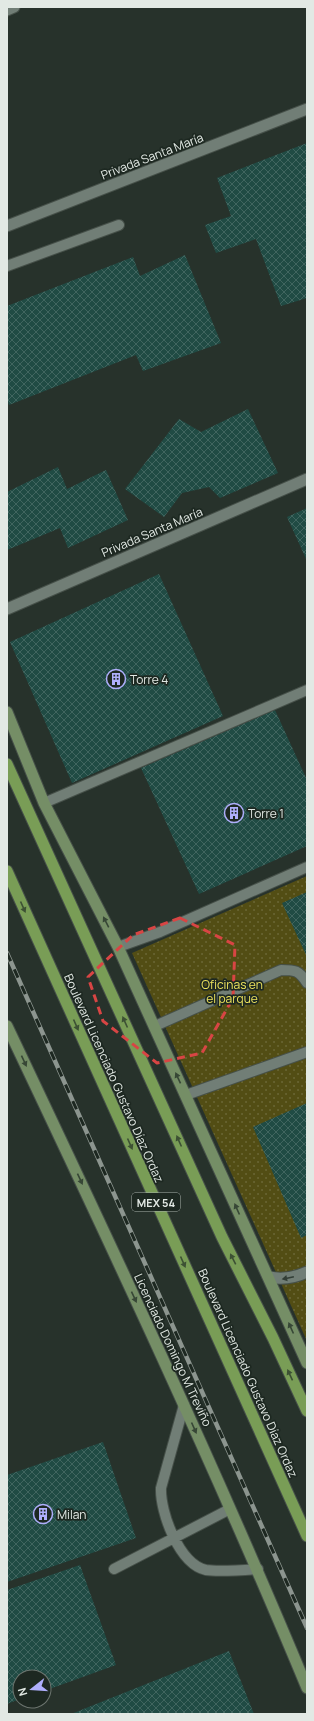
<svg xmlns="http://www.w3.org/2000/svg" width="314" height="1721" viewBox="0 0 314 1721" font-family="Manrope,sans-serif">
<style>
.green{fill:url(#green-dots)}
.building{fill:url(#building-cross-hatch)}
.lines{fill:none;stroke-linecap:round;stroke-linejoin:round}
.service-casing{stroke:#465049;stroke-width:12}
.minor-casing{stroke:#465049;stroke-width:13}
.secondary-casing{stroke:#465049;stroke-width:13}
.primary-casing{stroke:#465049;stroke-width:13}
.service{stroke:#717e76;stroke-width:10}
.minor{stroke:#717e76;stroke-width:11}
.secondary{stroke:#758e66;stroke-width:11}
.primary{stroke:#799d56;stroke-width:11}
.rail-casing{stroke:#8c958f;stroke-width:4.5}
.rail{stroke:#1d2821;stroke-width:3;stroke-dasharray:9;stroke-linecap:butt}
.oneway{fill:#3d5134}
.oneway2{fill:#374736}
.oneway3{fill:#323e36}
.marked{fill:none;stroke:#d84544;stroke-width:3;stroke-dasharray:8 5;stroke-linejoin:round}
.labels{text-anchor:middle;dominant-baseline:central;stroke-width:3.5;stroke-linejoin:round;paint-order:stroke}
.shield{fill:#1d2821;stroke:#a7afaa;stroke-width:1}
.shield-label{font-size:11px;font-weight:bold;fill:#e2e9e4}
.street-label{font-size:12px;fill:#e2e9e4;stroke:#1d2821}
.poi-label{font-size:12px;fill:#e2e9e4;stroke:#1d2821;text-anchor:start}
.park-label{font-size:12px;fill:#ede35d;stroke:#1d2821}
</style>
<defs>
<pattern id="green-dots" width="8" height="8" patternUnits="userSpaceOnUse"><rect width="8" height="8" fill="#524d14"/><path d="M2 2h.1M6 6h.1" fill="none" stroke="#6b6736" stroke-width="1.8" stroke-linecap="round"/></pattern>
<pattern id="building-cross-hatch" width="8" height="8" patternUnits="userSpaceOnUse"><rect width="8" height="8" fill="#204b44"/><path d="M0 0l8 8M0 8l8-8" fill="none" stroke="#40655f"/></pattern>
</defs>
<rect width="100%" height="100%" fill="#27322b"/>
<path class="green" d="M307,876V1341L132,953Z"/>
<path class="building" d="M307,143V298L281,306L256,239L216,253L205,225L231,216L217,178Z
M185,255L221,343L143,371L136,355L9,405L7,399V306L133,257L140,276Z
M248,409L278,473L220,498L209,487L182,493L164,517L125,489L179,419L201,432Z
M58,467L67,489L106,470L128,520L68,548L60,528L7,550V492Z
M307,508V561L287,517Z
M159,574L223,716L72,783L10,642Z
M275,710L307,780V846L199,894L141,768Z
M307,892V957L282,903Z
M307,1103V1235L301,1238L253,1127Z
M103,1442L136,1538L7,1582V1475Z
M80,1565L116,1665L44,1691V1677H20V1699L7,1704V1590Z
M229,1651L254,1714H71Z"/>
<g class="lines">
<defs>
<path id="service" d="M7,266L119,225
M44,803L307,690
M118,947L160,932L307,867
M155,1026L281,970C295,970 299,970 307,983
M186,1095L307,1052
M184,1405L161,1488C160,1512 179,1564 206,1570C219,1572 244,1570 258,1569
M114,1569L230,1509"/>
<path id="minor" d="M7,10L14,7
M7,226L307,109
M7,609L307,479
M269,1277C283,1280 294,1278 307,1272"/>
<path id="secondary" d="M7,712L44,803L118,947L307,1363
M7,1026C111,1245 214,1464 307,1688"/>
<path id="primary" d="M7,764L222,1237L273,1338L307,1411
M7,871L307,1536"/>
</defs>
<use href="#service" class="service-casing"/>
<use href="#minor" class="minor-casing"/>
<use href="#secondary" class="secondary-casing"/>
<use href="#primary" class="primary-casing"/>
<use href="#service" class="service"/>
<use href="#minor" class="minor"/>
<use href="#secondary" class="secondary"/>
<use href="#primary" class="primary"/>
<defs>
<path id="rail" d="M7,953L307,1628"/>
</defs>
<use href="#rail" class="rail-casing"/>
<use href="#rail" class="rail"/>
</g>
<defs><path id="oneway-solid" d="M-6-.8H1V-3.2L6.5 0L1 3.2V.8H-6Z"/></defs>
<g class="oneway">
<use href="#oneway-solid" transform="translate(23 907) rotate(66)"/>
<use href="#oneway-solid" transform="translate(125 1022) rotate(-114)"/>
<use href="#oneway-solid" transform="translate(76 1025) rotate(66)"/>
<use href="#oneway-solid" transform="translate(179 1141) rotate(-114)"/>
<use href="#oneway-solid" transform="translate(130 1144) rotate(66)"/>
<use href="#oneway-solid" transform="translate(233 1259) rotate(-117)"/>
<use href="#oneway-solid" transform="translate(183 1262) rotate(66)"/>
<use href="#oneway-solid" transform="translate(290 1375) rotate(-115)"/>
</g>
<g class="oneway2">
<use href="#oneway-solid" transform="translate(106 922) rotate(-117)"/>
<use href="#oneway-solid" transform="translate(24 1061) rotate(65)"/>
<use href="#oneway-solid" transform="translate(178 1078) rotate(-115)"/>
<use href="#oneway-solid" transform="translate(80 1179) rotate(65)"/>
<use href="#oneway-solid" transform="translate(237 1209) rotate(-114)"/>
<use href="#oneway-solid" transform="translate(134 1297) rotate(65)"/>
<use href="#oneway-solid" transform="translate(291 1328) rotate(-114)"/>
<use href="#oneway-solid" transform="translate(194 1428) rotate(66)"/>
</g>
<use class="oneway3" href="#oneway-solid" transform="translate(288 1278) rotate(168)"/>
<path class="marked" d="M180,918L235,945L233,998L202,1053L157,1063L103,1021L88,977L133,935Z"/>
<defs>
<symbol id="building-ring" viewBox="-11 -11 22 22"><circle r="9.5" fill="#1d2821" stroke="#aeaefb" stroke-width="1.5"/><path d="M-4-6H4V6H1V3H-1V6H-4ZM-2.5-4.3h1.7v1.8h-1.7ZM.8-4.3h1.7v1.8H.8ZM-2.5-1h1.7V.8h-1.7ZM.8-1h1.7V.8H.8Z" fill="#aeaefb"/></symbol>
</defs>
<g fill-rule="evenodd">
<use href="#building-ring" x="105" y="668" width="22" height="22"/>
<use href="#building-ring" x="223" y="802" width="22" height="22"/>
<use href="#building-ring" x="32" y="1503" width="22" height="22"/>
</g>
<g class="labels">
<rect class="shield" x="132" y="1193" width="48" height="18" rx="3"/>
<g class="shield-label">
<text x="156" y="1202">MEX 54</text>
</g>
<g class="street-label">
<text transform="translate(152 156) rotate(-21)">Privada Santa María</text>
<text transform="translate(152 532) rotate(-23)">Privada Santa María</text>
<text transform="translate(114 1078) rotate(66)">Boulevard Licenciado Gustavo Díaz Ordaz</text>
<text transform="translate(173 1350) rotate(65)">Licenciado Domingo M Treviño</text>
<text transform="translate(248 1373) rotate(66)">Boulevard Licenciado Gustavo Díaz Ordaz</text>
</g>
<g class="poi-label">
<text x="130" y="679">Torre 4</text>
<text x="248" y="813">Torre 1</text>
<text x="57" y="1514">Milan</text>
</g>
<g class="park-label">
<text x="232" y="984">Oficinas en<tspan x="232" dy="14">el parque</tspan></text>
</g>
</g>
<rect width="314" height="1721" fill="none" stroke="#e2e9e4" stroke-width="16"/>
<g transform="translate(32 1689) rotate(253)"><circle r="19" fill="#1d2821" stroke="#6c756f"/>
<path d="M0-3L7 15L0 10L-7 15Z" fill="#aeaefb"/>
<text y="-6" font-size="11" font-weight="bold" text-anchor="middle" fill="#e2e9e4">N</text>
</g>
</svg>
